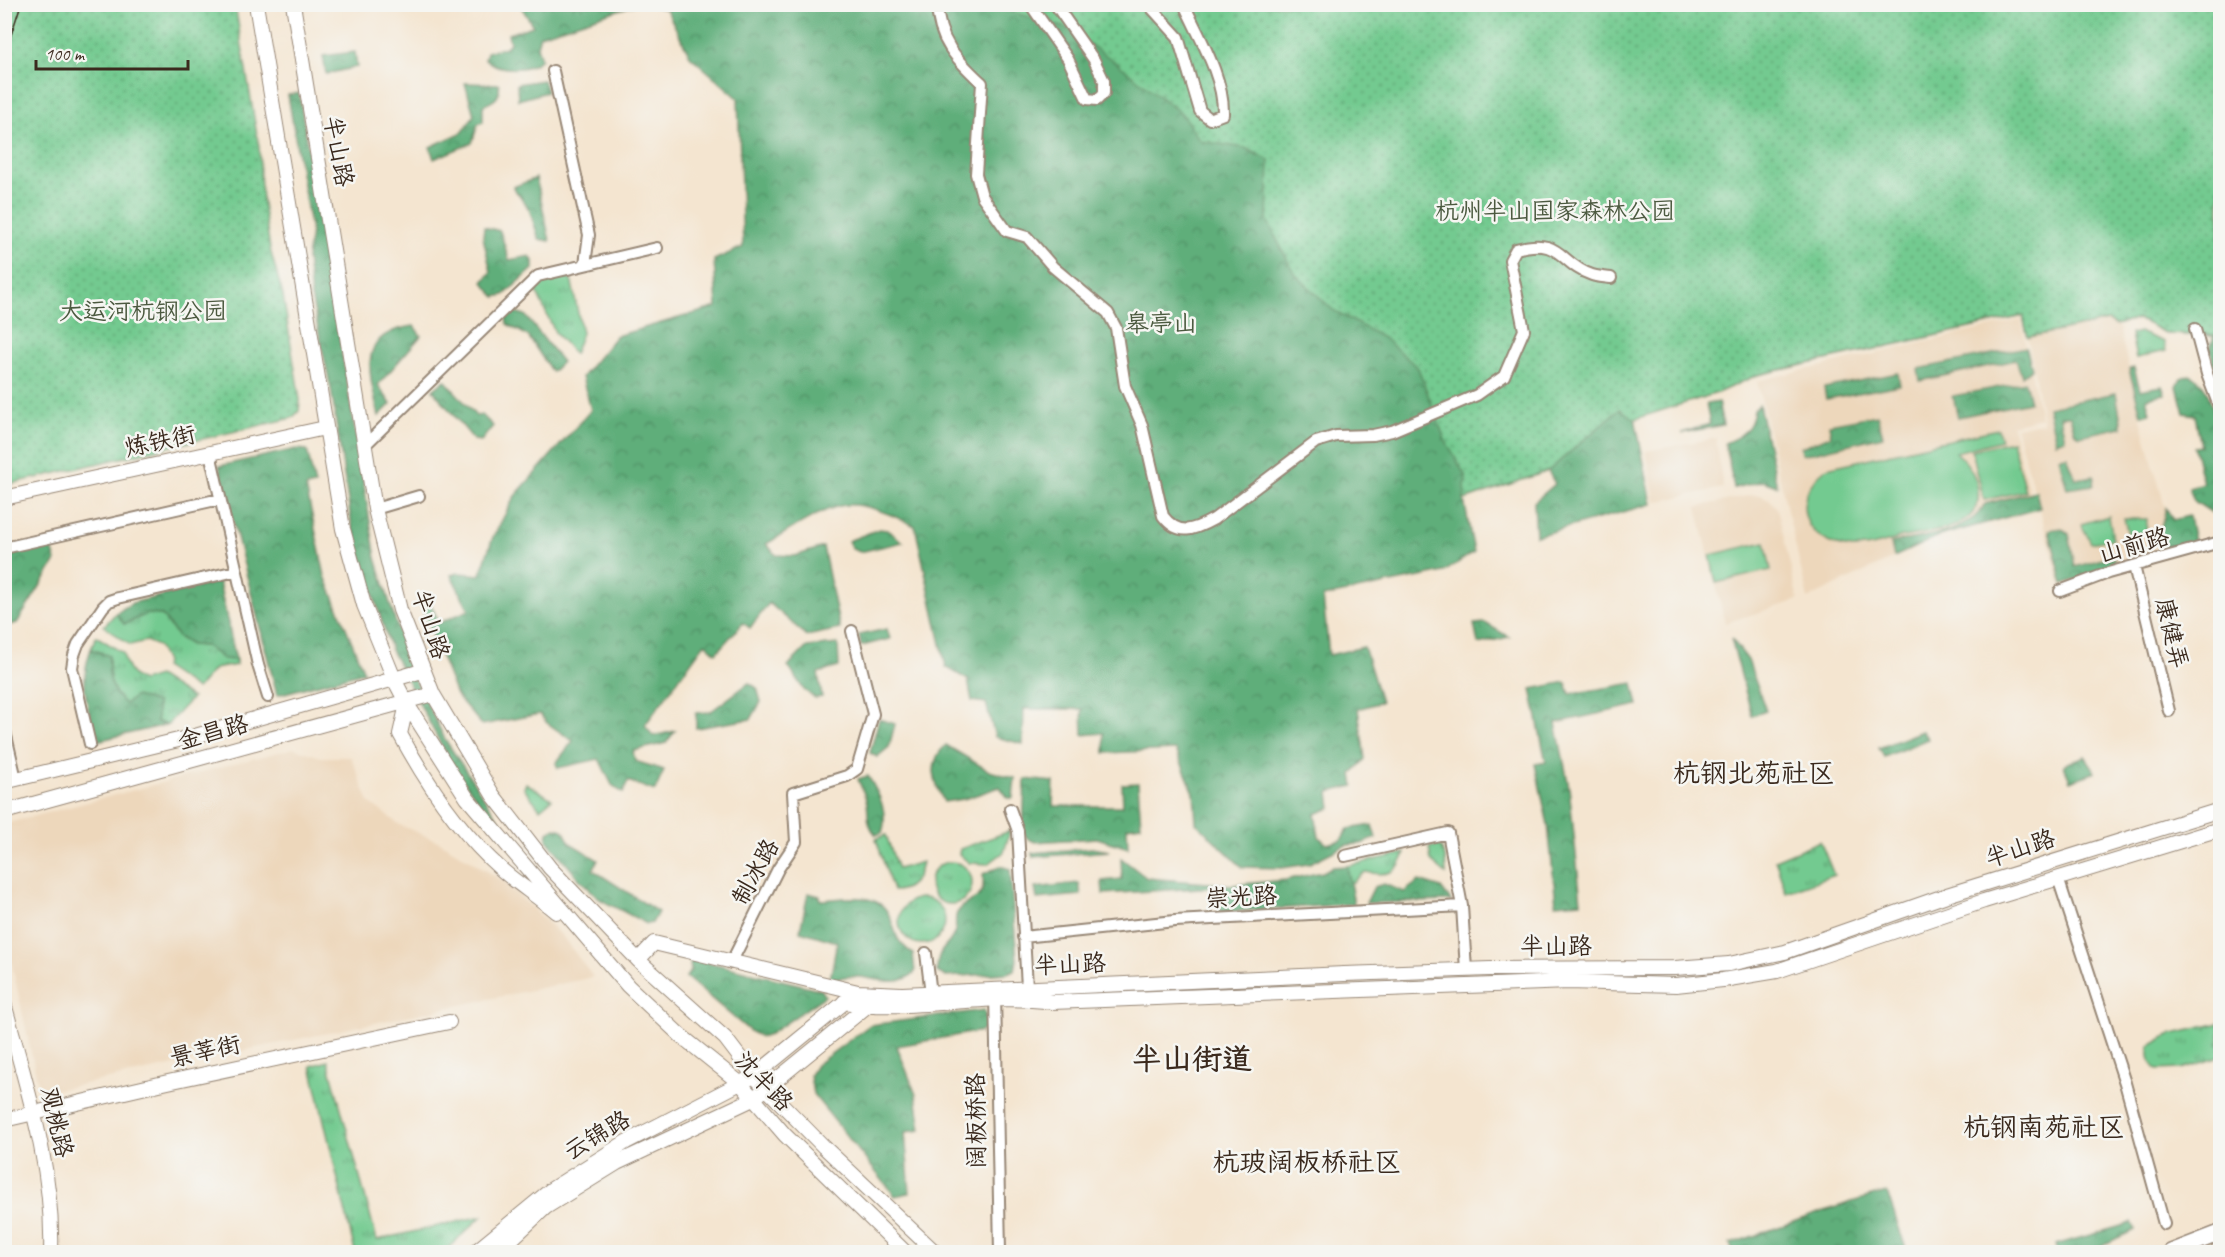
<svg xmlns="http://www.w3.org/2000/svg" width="2225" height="1257" viewBox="0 0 2225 1257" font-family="Caveat,'LXGW WenKai TC',sans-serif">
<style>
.built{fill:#edd7bb}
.grass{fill:url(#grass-tufts);stroke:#577a57;stroke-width:1.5}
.forest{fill:url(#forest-crowns);stroke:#4c6c4c;stroke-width:1.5}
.park{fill:url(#park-dots);stroke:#577a57;stroke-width:1.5}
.pitch{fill:#73ca90;stroke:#577a57;stroke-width:1.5}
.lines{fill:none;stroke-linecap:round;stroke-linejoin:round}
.street-casing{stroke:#988877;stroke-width:14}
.secondary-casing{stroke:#988877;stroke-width:16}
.primary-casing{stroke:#988877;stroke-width:18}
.street{stroke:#fff;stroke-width:10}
.secondary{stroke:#fff;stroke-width:14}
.primary{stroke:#fff;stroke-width:15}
.tram{stroke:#3b2a1e;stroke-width:1.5}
.rail{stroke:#3b2a1e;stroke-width:3;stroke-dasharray:9 4.5;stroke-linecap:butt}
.labels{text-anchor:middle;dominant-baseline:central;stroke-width:5;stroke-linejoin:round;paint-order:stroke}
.street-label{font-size:24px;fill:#3b2a1e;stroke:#f6f6f2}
.park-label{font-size:24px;fill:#4c5a40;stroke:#f6f6f2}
.quarter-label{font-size:27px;fill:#3b2a1e;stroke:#f6f6f2}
.district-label{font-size:30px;font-weight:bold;fill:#3b2a1e;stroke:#f6f6f2}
</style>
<defs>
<pattern id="grass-tufts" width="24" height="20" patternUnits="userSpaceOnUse" patternTransform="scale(1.5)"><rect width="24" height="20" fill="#73ca90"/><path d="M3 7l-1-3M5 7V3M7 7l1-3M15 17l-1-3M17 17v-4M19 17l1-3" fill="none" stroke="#60a475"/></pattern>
<pattern id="forest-crowns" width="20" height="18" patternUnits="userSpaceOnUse" patternTransform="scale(1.5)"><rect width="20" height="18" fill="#5eae7a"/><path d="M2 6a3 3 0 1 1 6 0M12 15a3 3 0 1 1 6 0" fill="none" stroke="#4f8e63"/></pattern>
<pattern id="park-dots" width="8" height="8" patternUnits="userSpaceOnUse" patternTransform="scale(1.5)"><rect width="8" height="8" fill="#73ca90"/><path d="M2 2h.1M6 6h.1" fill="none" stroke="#60a475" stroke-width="1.8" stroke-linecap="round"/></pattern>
</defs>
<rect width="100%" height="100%" fill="#f6f6f2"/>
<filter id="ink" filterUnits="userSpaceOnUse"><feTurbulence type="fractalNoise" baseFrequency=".0167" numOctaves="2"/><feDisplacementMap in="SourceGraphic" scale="12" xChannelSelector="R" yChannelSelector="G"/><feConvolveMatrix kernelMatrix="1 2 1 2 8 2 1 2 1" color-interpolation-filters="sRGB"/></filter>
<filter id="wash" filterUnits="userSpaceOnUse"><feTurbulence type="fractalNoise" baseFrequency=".008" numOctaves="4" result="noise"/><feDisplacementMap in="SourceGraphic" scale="24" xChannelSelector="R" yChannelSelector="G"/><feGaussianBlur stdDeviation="1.35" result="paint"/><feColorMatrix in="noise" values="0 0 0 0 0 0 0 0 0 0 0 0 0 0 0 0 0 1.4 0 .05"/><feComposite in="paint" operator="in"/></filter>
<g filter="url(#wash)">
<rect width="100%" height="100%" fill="#f4e5d0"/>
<path class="built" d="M2021,320L2040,418L2012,425L2034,510L1939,536L1808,599L1757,381Z
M2108,321L2119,327L2143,427L2177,551L2062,587L2016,427L2043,423L2028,337Z
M1716,438L1723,488L1655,502L1646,451Z
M1752,495H1760L1769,499L1777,508L1798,600L1725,623L1697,507Z
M294,748L321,757H351L369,802L400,825L440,842L505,882L563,937L593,977L51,1091L38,1084L5,933V824Z"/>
<path class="grass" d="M560,275H568L572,283L582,333L574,354L555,332L536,291L539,285Z
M2139,332L2164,342L2166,351L2136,358L2131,334Z
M2109,516L2113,539L2091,543L2081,524Z
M2124,519H2147L2146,532L2128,534Z
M116,613L124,624L147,614L162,615L178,637L191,645L206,646L223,659L236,660V665L214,669L197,689L164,667L166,662L158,646L146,641L130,645L104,626Z
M96,636L123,653C126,666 129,675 142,681L158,676L192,698L167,725C154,721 120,706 114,694C108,684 109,667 109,656L91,649Z
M526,783L552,799L540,809L524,788Z
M1010,831L1004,852L988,864L969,863L959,854L960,849Z
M886,835L898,869L922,862C919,879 910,891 893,891L876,839Z
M1820,841L1834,875L1786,892L1775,860Z
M1440,846L1445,857L1446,874L1431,861L1429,847Z
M1405,853C1398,875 1386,876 1365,872L1350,884L1347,866Z
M930 883a21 21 0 1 1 42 0a21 21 0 1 1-42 0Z
M899 921a23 23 0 1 1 46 0a23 23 0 1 1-46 0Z
M2220,1023V1057L2181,1069L2157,1070C2150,1062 2147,1057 2150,1046L2169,1035Z
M328,1061L377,1240L482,1216L444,1252H355L311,1066Z"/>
<path class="forest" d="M520,5H634L540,35L537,46L541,59C529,72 498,71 485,59L487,52L506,47L510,43L508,34L533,26Z
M647,5H2220V396L2210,348L2214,336L2168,334L2138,319L2115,325L2108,321L2028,337L2023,316L1757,375L1717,393L1635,418L1652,504L1536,536L1534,502L1555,484L1548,471L1464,500L1474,552L1444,572L1323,597L1329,655L1364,647L1381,702L1358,709L1365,759L1352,774L1354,786L1329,792L1331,808L1315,814L1319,837L1327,844L1341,840L1348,829L1372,825L1376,838L1361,844L1346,845L1308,864L1282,868L1242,867L1196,823L1194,793L1176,750L1105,753L1104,733L1083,735L1082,709H1024L1023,744L995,737L986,703L972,701L968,680L946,667L915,526C897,517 865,503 845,505C821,508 788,532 766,544L776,555L795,556L823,547L840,629L807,636L769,603L750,628L743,623L716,653L705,643L645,725L653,736L675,731L666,743L633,751L635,761L664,770L655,791L628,781L623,793L612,785L599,759L558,768L556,763L573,741L547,723L540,714L482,725L456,695L420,603L429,600L439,623L469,610L451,575L459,573L480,575L493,537L515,496L591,410L582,377L616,336L717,307L714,260L743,247L738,98L690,56L666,9Z
M355,52L357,67L326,74L323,56Z
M543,80L547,92L518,100L517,84Z
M465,83L499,84C501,98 495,100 483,106V122L478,124L472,143L434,159L430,147L463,132L474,115Z
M299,93L376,558L411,672L446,741L509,835L511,843L453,767L391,650L352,527L331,389L311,296L307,258L311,232L288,95Z
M536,178L550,241L539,239L529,209L513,187Z
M484,227L500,231L509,260L530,256L533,261V269L504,295L495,297L483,282L491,272L483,237Z
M515,312L525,315L562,362L552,372L528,336L507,324L506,317Z
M414,326L421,336L378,385L391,404L379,416C369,374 355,333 414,326Z
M2026,347L2032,368L2022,376L2016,360L1920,381L1918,369Z
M2134,368L2140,390L2162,386L2165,394L2146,398L2150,413L2141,415L2129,369Z
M1898,373L1900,385L1826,399L1824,388Z
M2189,375C2225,384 2220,484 2220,518L2194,501L2189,487L2203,483L2194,447L2201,446L2195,415L2184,413L2177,386L2181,378Z
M445,380L476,416L482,415L493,426L481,441L474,440L433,390Z
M2025,382L2030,402L1958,417L1953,396Z
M2116,393L2122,427L2080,436L2075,433L2070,416H2060L2065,439L2056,442L2048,407Z
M1718,402L1723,425L1682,433L1710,424L1706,404Z
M1759,405L1777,486L1763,481L1734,488L1725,443C1742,436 1752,429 1754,410Z
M1877,415L1883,436L1813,453L1802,454L1801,447L1831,436L1829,424Z
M296,449L307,450L315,485L306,487L325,576L364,672L277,695L219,466Z
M2067,456L2076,479L2094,476L2093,485L2067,489L2059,457Z
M2036,491L2040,508L1939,536L1894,557L1891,543C1922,536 1968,535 1985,504Z
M2166,508L2173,520L2189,516L2194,542L2164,547L2160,531Z
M2062,528L2069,534L2075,567L2105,558H2115L2116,566L2063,584L2049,530Z
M879,529L887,530L903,542L860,552L852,549L848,541Z
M51,545L56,561L17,623L5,626V557Z
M219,582L236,660L223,659L206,646L191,645L178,637L162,615L147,614L124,624L116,613L132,603Z
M1485,623L1509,637L1478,644L1474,624Z
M887,629L890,639L861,646L859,635Z
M1731,638L1748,660L1766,711L1752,716Z
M838,644L839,667L818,673L822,697L815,698L804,690L788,666L807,647Z
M91,649L109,656C108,675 110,691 125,704L136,696L157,703V722L167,725L96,741C88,706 78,684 91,649Z
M1566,682L1570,694L1633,683L1638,705L1556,723L1569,787L1581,902L1556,904L1548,825L1535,764L1546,762L1531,689Z
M749,683L757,688L761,702L751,719L696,728V713L710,712Z
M879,719L895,724L889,747L877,757L870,753Z
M1922,731L1928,739L1884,757L1879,748Z
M946,745L989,771L1015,778L1013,798H1008L1000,787L964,799L944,802C934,783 927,762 946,745Z
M2085,756L2096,772L2070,781L2064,765Z
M868,776C879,794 889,812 882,833L876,835C866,824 869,816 867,803C865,795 861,787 858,779Z
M1025,779L1054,782L1053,806H1123L1122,784L1138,783L1141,825L1127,827L1128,848L1097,838L1035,842L1028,839L1023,833Z
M555,828L563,830L570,843L598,860L593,870L658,912L652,923L647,924L601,900L580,880L547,840L548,832Z
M1092,848L1110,851L1033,857L1032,853Z
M1121,858L1147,878L1232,885L1285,880L1323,872L1332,867L1347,866L1354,904L1220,912L1217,887L1103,894L1102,881L1122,879Z
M1000,866L1010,869L1017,960L1015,970L1007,973L946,977L937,972C937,944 949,950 955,931C957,924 954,918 957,913C969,894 986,906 983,874Z
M1419,881L1441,888L1451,901L1366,903L1374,887L1384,884L1404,892Z
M1079,883L1081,895L1037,899L1035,888Z
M808,893L820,896V900C842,899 878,890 889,915C899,937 892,937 913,954L915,972C896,992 868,973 844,977C838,978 837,981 830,980L837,942L800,931Z
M695,959L822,990L825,996L770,1034L761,1037L751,1032L686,977L691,970L690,963Z
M984,1010L988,1026L982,1031L897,1046L916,1095L921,1130L905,1132L910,1193L895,1196L813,1094L810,1075L816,1065L870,1025Z
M1887,1192L1907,1252H1733L1730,1244C1782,1227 1834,1205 1887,1192Z
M2132,1223L2135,1230L2088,1252H2057L2055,1245Z"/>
<path class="park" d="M4,5H235L259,147L261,190L270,249L283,296L300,400L299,411L292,418L5,485Z
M1003,5H2220V335L2168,334L2138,319L2115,325L2108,321L2028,337L2023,316L1757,375L1717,393L1635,419L1620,409L1548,471L1464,500L1466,477L1445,440L1418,368L1385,339L1333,310L1294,273L1267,220L1269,160L1245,148L1200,141L1182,114L1114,61L1066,28L1005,10Z"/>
<path class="pitch" d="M1998,429L2001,440L1956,452C1967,462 1976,474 1978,490C1983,530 1931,531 1903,537C1885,542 1863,551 1845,547C1798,538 1791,495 1827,468Z
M2012,441L2025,491L1984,500L1972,450Z
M1765,542L1771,570L1716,583L1710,555Z"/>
</g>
<g filter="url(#ink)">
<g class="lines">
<defs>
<path id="street" d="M937,4C938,41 957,60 982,83L976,174L982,196L1007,231L1027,237L1053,267L1108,313L1116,328L1125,386L1142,425L1163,516C1179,537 1194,530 1214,519L1316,442L1336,436L1373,435L1392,431L1477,395L1504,376L1524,330L1510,260L1516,249C1562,236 1559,264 1592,275C1598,277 1605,277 1611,278
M1030,4L1068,59L1087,99L1097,100L1104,93V81L1094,60L1055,4
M1148,4L1178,37L1200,111L1210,119L1223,114C1224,77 1199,37 1184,4
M553,71L589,235L585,264
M2195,329L2207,374L2220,409
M365,445L538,276L657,248
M210,453L258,665L268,697
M375,509L419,496
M4,548L220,499
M2134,566L2169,711
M2060,591L2108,573L2220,542
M4,727L16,779
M90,744L72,668L74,655L78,644L103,607L109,601L118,598L236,571
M1010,809L1018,831L1027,987
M1345,856L1448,833L1462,906L1466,970
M2058,878L2125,1083L2164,1224
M1023,937L1175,921L1462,906
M926,953L931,994
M731,963L778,869L796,842L793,793L847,776L857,769L873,714L852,631
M995,993L1000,1252"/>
<path id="secondary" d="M256,4L343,529L364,605L395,681L407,704L467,798L628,986L680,1035L741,1084L785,1135L905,1252
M293,4L375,509L400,610L433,694L493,795L550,868L638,960L725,1038L754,1076L824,1147L935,1252
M4,498L325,428
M407,704L400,734C427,784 459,832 502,870C519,885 539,897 556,912
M4,782L195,736L422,671
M4,812L433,694
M638,960L654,943L858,992L902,994L1344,974L1490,969L1675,968L1729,964L1785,952L1947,895L2220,810
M844,1002C913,1013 983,992 1052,1002L1569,982L1676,985L1723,980L1777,971L1984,901L2220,829
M4,1003C26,1085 54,1168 51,1252
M4,1120L168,1082L449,1022
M475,1252L552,1189L626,1142L754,1076L851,997
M498,1252L546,1207L617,1163L753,1099L867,1006V1002"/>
<path id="primary" d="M2171,1252L2220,1233"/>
</defs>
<use href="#street" class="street-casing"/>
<use href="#secondary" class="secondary-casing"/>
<use href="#primary" class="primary-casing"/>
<use href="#street" class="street"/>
<use href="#secondary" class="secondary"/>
<use href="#primary" class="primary"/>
<path class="tram" d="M4,46L9,41L21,4"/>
<path class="rail" d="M4,57L9,41"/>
</g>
</g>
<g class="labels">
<g class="street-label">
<text transform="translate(339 151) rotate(80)">半山路</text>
<text transform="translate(160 441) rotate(-12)">炼铁街</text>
<text transform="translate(2134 545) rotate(-16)">山前路</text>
<text transform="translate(431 624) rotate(72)">半山路</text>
<text transform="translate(2172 633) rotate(77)">康健弄</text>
<text transform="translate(213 732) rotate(-15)">金昌路</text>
<text transform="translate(2020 848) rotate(-18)">半山路</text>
<text transform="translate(755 872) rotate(-61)">制冰路</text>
<text transform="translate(1241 897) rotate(-3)">崇光路</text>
<text x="1556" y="946">半山路</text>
<text transform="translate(1070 964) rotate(-2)">半山路</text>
<text transform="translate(205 1051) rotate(-12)">景莘街</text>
<text transform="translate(764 1081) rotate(46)">沈半路</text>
<text transform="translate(976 1121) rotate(-91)">阔板桥路</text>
<text transform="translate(57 1122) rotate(77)">观桃路</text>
<text transform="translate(597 1135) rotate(-31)">云锦路</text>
</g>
<g class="park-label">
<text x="1555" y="211">杭州半山国家森林公园</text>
<text x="143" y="311">大运河杭钢公园</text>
<text x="1161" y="323">皋亭山</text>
</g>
<g class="quarter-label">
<text x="1754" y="773">杭钢北苑社区</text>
<text x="2044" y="1127">杭钢南苑社区</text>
<text x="1307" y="1162">杭玻阔板桥社区</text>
</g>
<g class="district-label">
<text x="1192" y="1059">半山街道</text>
</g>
</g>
<rect width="2225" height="1257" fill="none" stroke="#f6f6f2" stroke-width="24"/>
<path d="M36 60v9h152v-9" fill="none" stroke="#3b2a1e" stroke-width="3"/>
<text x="45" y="60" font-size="18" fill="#3b2a1e" stroke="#f6f6f2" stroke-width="4.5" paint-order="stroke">100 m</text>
</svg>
